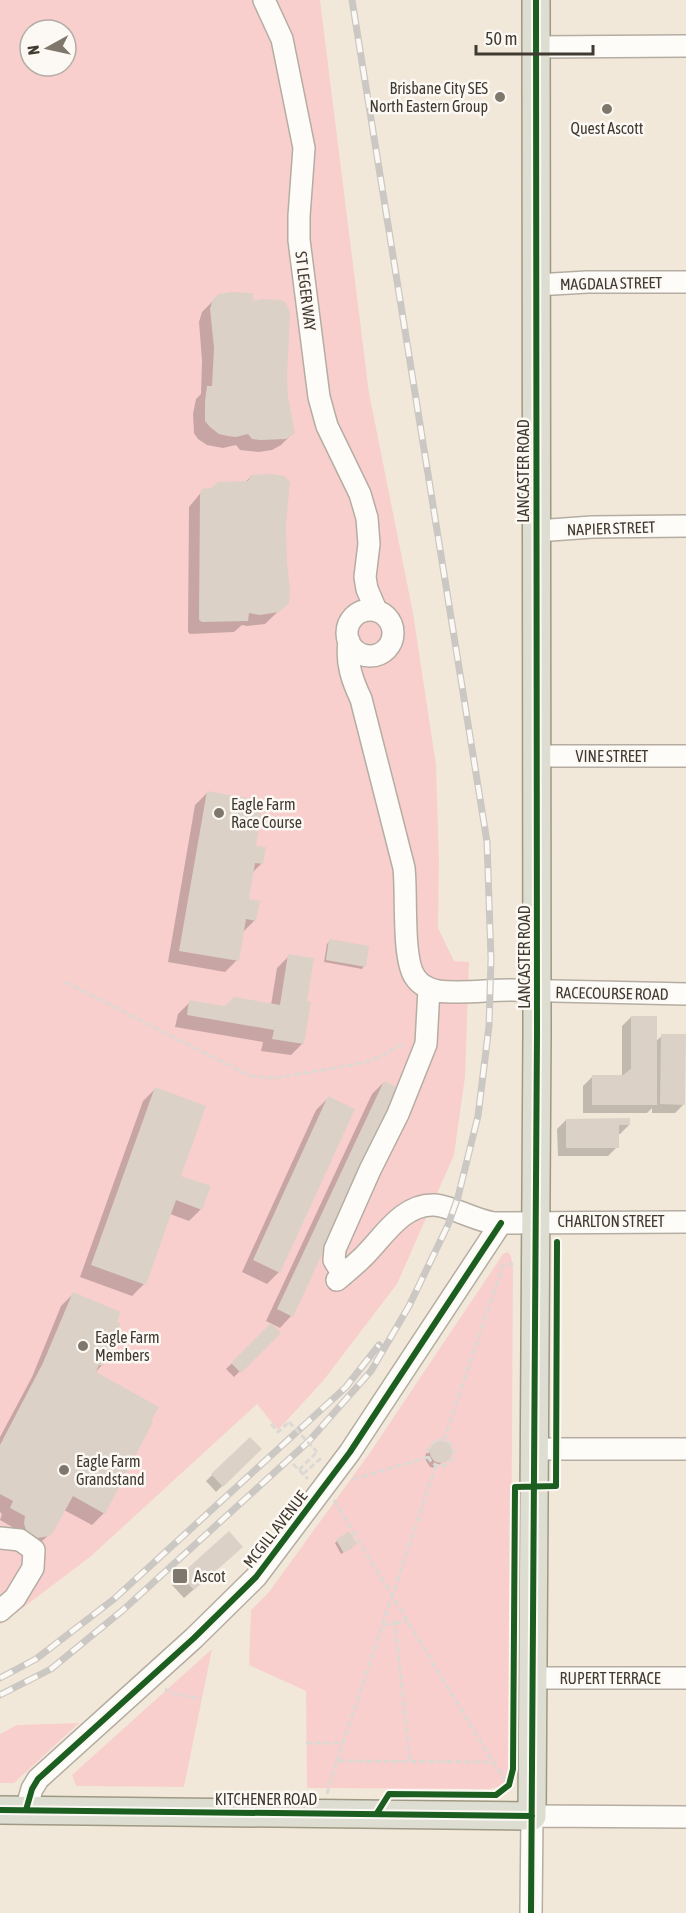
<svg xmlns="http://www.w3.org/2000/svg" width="686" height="1913" viewBox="0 0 686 1913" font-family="'Asap Condensed',sans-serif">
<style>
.green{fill:#f9cfcd;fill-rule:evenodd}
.shadow{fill:#0003}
.building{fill:#dbd1c7}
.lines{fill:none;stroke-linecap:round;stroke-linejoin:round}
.minor-casing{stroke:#b5ada2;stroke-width:24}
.major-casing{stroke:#9e9983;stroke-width:30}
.path{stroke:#dcd9d4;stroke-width:3;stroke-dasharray:6 3;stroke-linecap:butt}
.minor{stroke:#fdfcf9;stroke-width:21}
.major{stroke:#deddd2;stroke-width:27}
.rail-casing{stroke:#cbc8c4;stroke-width:7}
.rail{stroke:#fcf9f4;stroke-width:4.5;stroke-dasharray:14;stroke-linecap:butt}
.path-bridge{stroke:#dcd9d4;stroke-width:3;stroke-dasharray:6 3;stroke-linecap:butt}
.cycleway-casing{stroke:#fcf9f4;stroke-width:10}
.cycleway{stroke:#1b5e20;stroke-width:6}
.poi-dot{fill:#7f776c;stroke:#fcf9f4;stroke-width:2}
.labels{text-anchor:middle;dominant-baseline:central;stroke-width:5;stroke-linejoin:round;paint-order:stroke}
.poi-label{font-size:16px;fill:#413a30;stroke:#fcf9f4;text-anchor:start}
.street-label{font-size:16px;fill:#413a30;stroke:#fcf9f4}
</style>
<rect width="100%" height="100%" fill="#f2e8da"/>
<path class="green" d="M0,0H320L369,393L413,613L436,765L439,861L438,928L454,961L469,962L465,1077L454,1155L397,1284L323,1381L278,1430L257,1404L90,1557L0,1625ZM30,30H66V66H30Z
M508,1252L511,1256L513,1269L510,1775L506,1785L490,1789L307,1788L306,1691L249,1665L251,1610L269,1592L369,1454L503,1254Z
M212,1649L184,1787L76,1786L72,1775Z
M79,1723L14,1783H0V1734L17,1725Z"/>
<path class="shadow" d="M214,300L252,302L286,379V397L293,433L281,445L272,450L259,452L240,450L236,445L223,448L207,445L198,439L194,433L193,414L196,399L201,394L202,361L199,322L202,312Z
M251,476L284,525L288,602L265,624L247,626L242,625L234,632L190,634L188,632L189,507L203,490L245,483Z
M207,793L254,847L262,863L252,873L247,901L255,920L242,933L237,960L225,972L168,962L195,805Z
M330,941L364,966L362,969L324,962L327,944Z
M289,956L303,1043L291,1055L261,1051L263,1042L175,1027L178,1014L190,1002L225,1008L271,1005L277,968Z
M631,1017L656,1041L662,1036L684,1104L675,1113H652V1108L647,1113H583V1086L592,1077H622V1026Z
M384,1082L291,1316L280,1328L266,1321L372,1094Z
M155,1089L179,1177L201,1209L189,1221L170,1214L144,1284L132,1296L80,1277L143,1101Z
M328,1098L279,1272L267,1284L242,1272L316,1110Z
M566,1120L629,1125L620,1134H617V1147L608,1156H558L557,1129Z
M73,1294L108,1358L95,1373L104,1513L92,1525L64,1510L53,1531L40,1543L13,1535L14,1528L0,1520L2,1514L0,1512V1437L32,1377L61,1306Z
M271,1325L279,1333L234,1377L226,1369Z
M250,1439L260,1449L216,1492L206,1481Z
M438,1443H444L449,1447L450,1456L435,1468L430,1467L425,1459L426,1453Z
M337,1541L353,1547L341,1554L335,1543Z
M232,1556L184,1598L172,1585L181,1576Z"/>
<path class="building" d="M232,292L253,293V301L263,299L280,300L285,302L290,312L287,379L288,397L295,433L286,439L260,440L252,439L248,434L236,437L228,436L219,434L210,427L205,421V401L207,386H212L214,348L210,309L213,299L219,294Z
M273,474L284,476L290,482L286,525L287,562L290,589L289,603L279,612L260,615L249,613L248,621L202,622L199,620L200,494L202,489L211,488L218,482L248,481L251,475Z
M207,791L263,801L256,846L266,847L263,864L255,863L249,899L260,901L256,921L246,919L239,961L179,951Z
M329,939L369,946L366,967L326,960Z
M288,954L314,958L307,1001L311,1002L304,1044L272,1039L274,1030L187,1015L189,1000L225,1006L234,997L280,1005Z
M631,1016H657V1105H592V1075H623L631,1069Z
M661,1034H686L685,1105L660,1104Z
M384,1081L399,1088L293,1317L277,1309Z
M155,1087L206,1106L181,1176L211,1186L202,1210L176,1200L146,1285L91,1265Z
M328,1096L355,1109L280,1273L253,1260Z
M630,1118V1125H619V1148H566V1119Z
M73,1292L121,1312L117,1322L121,1324L117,1332L120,1333L109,1359L107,1358L103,1366L99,1365L96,1372L159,1407L151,1421L153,1422L105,1514L73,1496L54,1531L49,1536L37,1538L31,1535L26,1530L24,1523L25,1516L10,1508L13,1501L0,1494V1445L43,1363Z
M271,1323L281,1333L241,1373L231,1363Z
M250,1437L262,1449L223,1487L211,1474Z
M430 1452a11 11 0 1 1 22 0a11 11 0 1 1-22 0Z
M229,1531L243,1547L194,1590L180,1575Z
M349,1531L357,1544L344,1553L336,1540Z"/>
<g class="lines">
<defs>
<path id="minor" d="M264,0L282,39L304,148L299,216V240L319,397L327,426L360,494L367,518L369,544L365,577L367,589L376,610
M537,47L686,46
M536,285L587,282H686
M537,531L592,527L686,526
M347 633a23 23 0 1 1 46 0a23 23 0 1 1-46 0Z
M349,641C346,663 352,680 361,699L404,868C407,894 402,959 415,977C420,985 429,989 438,991C461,994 487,990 511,990C569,991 628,993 686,994
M537,756H686
M343,1275L334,1260L335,1249L370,1170L398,1114L426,1044L429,989
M337,1280C345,1273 354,1266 362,1258C383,1238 402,1203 435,1205C454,1207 474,1220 494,1223L686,1222
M535,1449H686
M0,1538L20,1540L34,1550L33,1568L15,1598L0,1611
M533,1678H686
M26,1810L32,1789L38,1779L194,1638L256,1577L350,1452L501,1223
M531,1913L532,1816L686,1817"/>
<path id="major" d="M0,1810L532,1816L537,1034L536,0"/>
</defs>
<use href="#minor" class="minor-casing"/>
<use href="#major" class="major-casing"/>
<path class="path" d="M65,982L250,1076L274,1078L352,1065L370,1061L387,1053L398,1046L405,1045
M271,1424L278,1432L289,1422
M444,1440L503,1265L514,1264
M428 1453a13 13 0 1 1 26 0a13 13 0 1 1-26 0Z
M293,1464L308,1479
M299,1470L317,1452
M303,1474L321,1458
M353,1479L429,1457
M334,1500L493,1762L509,1785
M395,1623L407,1621
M383,1625L395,1623L410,1761
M165,1689L171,1693L201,1699
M306,1743H343
M337,1761L436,1465
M327,1794L337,1761L493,1762"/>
<use href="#minor" class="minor"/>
<use href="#major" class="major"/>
<defs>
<path id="rail" d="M0,1678L36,1659L114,1599L346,1387L379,1345
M0,1695L51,1669L123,1610L309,1441L371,1371L409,1306L448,1225L458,1197L478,1116L489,1026L491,959L487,842L352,0"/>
</defs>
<use href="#rail" class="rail-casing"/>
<use href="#rail" class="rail"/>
<path class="path-bridge" d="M289,1422L317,1452"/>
<defs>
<path id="cycleway" d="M0,1810L532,1816
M26,1810L32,1789L38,1779L194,1638L256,1577L350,1452L501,1223
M377,1813L389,1794L496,1795L509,1785L513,1769L515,1487L556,1486L557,1242
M531,1913L537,1034L536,0"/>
</defs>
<use href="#cycleway" class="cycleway-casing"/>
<use href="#cycleway" class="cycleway"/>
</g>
<g class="poi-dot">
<circle cx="500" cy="97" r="6"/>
<circle cx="607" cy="109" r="6"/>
<circle cx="219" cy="813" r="6"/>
<circle cx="83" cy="1346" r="6"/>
<circle cx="64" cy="1470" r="6"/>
<rect x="172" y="1568" width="16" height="16" rx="3"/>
</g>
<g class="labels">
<g class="poi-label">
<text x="488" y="88" text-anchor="end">Brisbane City SES<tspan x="488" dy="18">North Eastern Group</tspan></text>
<text x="607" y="128" text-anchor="middle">Quest Ascott</text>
<text x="231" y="804">Eagle Farm<tspan x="231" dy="18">Race Course</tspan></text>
<text x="95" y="1337">Eagle Farm<tspan x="95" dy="18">Members</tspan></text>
<text x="76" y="1461">Eagle Farm<tspan x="76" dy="18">Grandstand</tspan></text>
<text x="194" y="1576">Ascot</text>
</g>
<g class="street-label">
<text transform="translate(611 283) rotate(-1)">MAGDALA STREET</text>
<text transform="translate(306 291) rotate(83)">ST LEGER WAY</text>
<text transform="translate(523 471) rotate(-90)">LANCASTER ROAD</text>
<text transform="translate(611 528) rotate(-2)">NAPIER STREET</text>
<text x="612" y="756">VINE STREET</text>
<text transform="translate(524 957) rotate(-90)">LANCASTER ROAD</text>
<text transform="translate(612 993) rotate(1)">RACECOURSE ROAD</text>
<text x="611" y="1221">CHARLTON STREET</text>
<text transform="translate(275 1529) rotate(-52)">MCGILL AVENUE</text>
<text x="610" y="1678">RUPERT TERRACE</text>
<text x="266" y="1799">KITCHENER ROAD</text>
</g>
</g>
<g transform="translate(48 48) rotate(262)"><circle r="28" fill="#fcf9f4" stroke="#b1ada6" stroke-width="1.5"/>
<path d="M0-4.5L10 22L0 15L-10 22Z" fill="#7f776c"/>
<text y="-9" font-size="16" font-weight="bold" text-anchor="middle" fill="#413a30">N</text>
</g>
<path d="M476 45v9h117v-9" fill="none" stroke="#413a30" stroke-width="3"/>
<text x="485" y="45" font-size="18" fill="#413a30" stroke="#fcf9f4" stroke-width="4.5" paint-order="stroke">50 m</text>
</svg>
